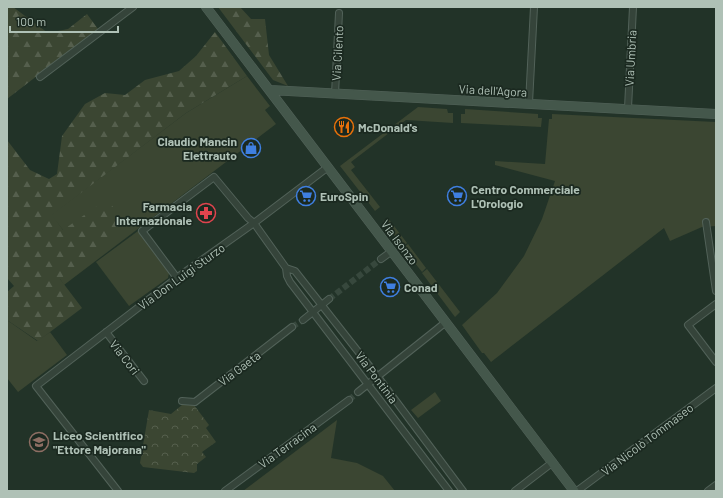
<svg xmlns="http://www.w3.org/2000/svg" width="723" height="498" viewBox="0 0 723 498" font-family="Barlow,sans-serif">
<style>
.grass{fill:#3b4632}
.forest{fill:url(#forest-firs)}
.park{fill:url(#park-crowns)}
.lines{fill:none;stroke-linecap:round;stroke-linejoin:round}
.street-tunnel{stroke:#37483d;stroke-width:6;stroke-dasharray:6 3;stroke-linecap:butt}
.street-casing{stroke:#526259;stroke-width:8}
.secondary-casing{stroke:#526259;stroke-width:10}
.street{stroke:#35443a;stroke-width:6}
.secondary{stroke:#44574b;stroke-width:9}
.labels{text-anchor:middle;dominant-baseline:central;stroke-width:3.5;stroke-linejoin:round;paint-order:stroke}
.street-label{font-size:12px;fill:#afc1b6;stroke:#1b2920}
.poi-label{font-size:12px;font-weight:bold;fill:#afc1b6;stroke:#1b2920;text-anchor:start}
</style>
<defs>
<pattern id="forest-firs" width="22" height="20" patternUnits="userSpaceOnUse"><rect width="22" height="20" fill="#3b4632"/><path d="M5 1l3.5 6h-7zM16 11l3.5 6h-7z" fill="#555f4d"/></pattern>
<pattern id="park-crowns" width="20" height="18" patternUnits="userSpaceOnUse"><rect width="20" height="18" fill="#3b4632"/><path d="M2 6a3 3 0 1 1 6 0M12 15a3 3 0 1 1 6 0" fill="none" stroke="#555f4d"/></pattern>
</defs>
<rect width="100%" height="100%" fill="#223328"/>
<path class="grass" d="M247,76L270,106L265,110L276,124L64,285L60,279L63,230L51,215L186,113Z
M418,107L447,109L448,113H453V123L406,120L351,162L355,167L351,170L380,207L375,211L340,166Z
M465,109L538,114V118H542L541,127L461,123V114H465Z
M552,114L716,122V228V226L702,227L670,241L664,228L491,362L484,353H482L462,325L497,293L524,256L542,219L555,181L495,165V161L545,164L549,119H552Z
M388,218L407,243L403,247L383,221Z
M138,231L169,273L168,278L129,306L96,262Z
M408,244L426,268L422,272L403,248Z
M427,269L460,312L455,317L422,273Z
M7,320L37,341L50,332L67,355L18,392L7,378Z
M435,392L441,401L418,418L411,410Z
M337,420L331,458L357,463L383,476L395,491H243Z"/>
<path class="forest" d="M7,7H13L48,33L68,29L87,14L98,29L7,99Z
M218,7H240L251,19H265L269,55L288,86L273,80Z
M215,32L247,76L186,113L52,215L63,230L107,199L128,227L60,279L82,308L38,341L7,320V292L14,286L7,278V140L30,170L49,179L57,174L62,136L85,104L105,93L125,95L145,80L179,71L196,56Z"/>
<path class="park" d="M182,405H194L209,425L206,428L216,442L202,452L206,457L197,464V471L194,473L143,467L140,463L149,410L171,414Z"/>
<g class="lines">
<path class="street-tunnel" d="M329,299L381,259
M292,327L303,320
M349,400L358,392"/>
<defs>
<path id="street" d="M40,77L133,7
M335,94L339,13
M529,103L534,7
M628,108L633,7
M706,222L716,291
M381,259L392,251
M286,268L295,271L378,377L463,491
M177,278L142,231L214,177L248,218L254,223L286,268L287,276L290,282L449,491
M716,304L688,325L716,362
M303,320L329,299
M106,332L144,381
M358,392L446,322
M182,401L195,402L292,327
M118,491L36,386L182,274L254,223L328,167
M225,491L349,400
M515,491L553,462
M577,491L716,388
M708,491L716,485"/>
<path id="secondary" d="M206,7L574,491
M270,90L716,114"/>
</defs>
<use href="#street" class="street-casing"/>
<use href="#secondary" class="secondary-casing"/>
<use href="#street" class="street"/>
<use href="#secondary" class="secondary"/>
</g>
<defs>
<symbol id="restaurant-ring" viewBox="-11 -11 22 22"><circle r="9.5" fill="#1b2920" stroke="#e8710a" stroke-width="1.5"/><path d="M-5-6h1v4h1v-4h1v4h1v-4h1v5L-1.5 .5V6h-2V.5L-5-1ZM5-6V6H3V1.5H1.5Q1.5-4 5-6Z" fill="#e8710a"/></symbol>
<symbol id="shop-ring" viewBox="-11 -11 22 22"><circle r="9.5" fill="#1b2920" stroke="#3f7fe0" stroke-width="1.5"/><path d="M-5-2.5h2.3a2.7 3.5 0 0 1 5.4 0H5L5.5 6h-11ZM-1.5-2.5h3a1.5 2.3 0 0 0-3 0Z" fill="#3f7fe0"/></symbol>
<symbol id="supermarket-ring" viewBox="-11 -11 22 22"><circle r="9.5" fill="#1b2920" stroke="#3f7fe0" stroke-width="1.5"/><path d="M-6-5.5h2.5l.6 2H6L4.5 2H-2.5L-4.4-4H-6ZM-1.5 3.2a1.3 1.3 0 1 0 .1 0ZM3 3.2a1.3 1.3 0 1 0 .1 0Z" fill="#3f7fe0"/></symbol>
<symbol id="pharmacy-ring" viewBox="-11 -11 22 22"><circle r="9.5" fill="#1b2920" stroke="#e0444e" stroke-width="1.5"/><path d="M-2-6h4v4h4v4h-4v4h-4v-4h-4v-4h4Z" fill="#e0444e"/></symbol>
<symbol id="school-ring" viewBox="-11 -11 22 22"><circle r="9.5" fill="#1b2920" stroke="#8d6e63" stroke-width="1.5"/><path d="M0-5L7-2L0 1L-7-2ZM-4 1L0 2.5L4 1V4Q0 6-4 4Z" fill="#8d6e63"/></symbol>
</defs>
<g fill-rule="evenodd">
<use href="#restaurant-ring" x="333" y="116" width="22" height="22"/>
<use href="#shop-ring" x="240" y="137" width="22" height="22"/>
<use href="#supermarket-ring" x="295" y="185" width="22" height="22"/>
<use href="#supermarket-ring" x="446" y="185" width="22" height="22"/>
<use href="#pharmacy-ring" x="195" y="202" width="22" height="22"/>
<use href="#supermarket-ring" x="379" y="276" width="22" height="22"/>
<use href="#school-ring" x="28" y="431" width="22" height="22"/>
</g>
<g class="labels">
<g class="street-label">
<text transform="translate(337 53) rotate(-87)">Via Cilento</text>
<text transform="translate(630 58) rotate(-87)">Via Umbria</text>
<text transform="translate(493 90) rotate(3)">Via dell'Agora</text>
<text transform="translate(400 242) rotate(53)">Via Isonzo</text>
<text transform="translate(181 276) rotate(-36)">Via Don Luigi Sturzo</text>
<text transform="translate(125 357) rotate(52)">Via Cori</text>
<text transform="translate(239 368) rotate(-37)">Via Gaeta</text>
<text transform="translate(377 377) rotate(53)">Via Pontinia</text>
<text transform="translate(647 439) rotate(-37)">Via Nicolò Tommaseo</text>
<text transform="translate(287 445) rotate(-36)">Via Terracina</text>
</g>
<g class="poi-label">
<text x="358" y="127">McDonald's</text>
<text x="237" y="141" text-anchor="end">Claudio Mancin<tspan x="237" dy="14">Elettrauto</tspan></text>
<text x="471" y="189">Centro Commerciale<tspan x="471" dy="14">L'Orologio</tspan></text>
<text x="320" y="196">EuroSpin</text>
<text x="192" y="206" text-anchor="end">Farmacia<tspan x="192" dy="14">Internazionale</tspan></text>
<text x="404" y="287">Conad</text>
<text x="53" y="435">Liceo Scientifico<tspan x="53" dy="14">"Ettore Majorana"</tspan></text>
</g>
</g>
<rect width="723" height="498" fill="none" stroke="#afc1b6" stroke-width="16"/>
<path d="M10 26v6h108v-6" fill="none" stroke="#afc1b6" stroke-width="2"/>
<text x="16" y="26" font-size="12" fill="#afc1b6" stroke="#1b2920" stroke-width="3" paint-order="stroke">100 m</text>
</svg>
